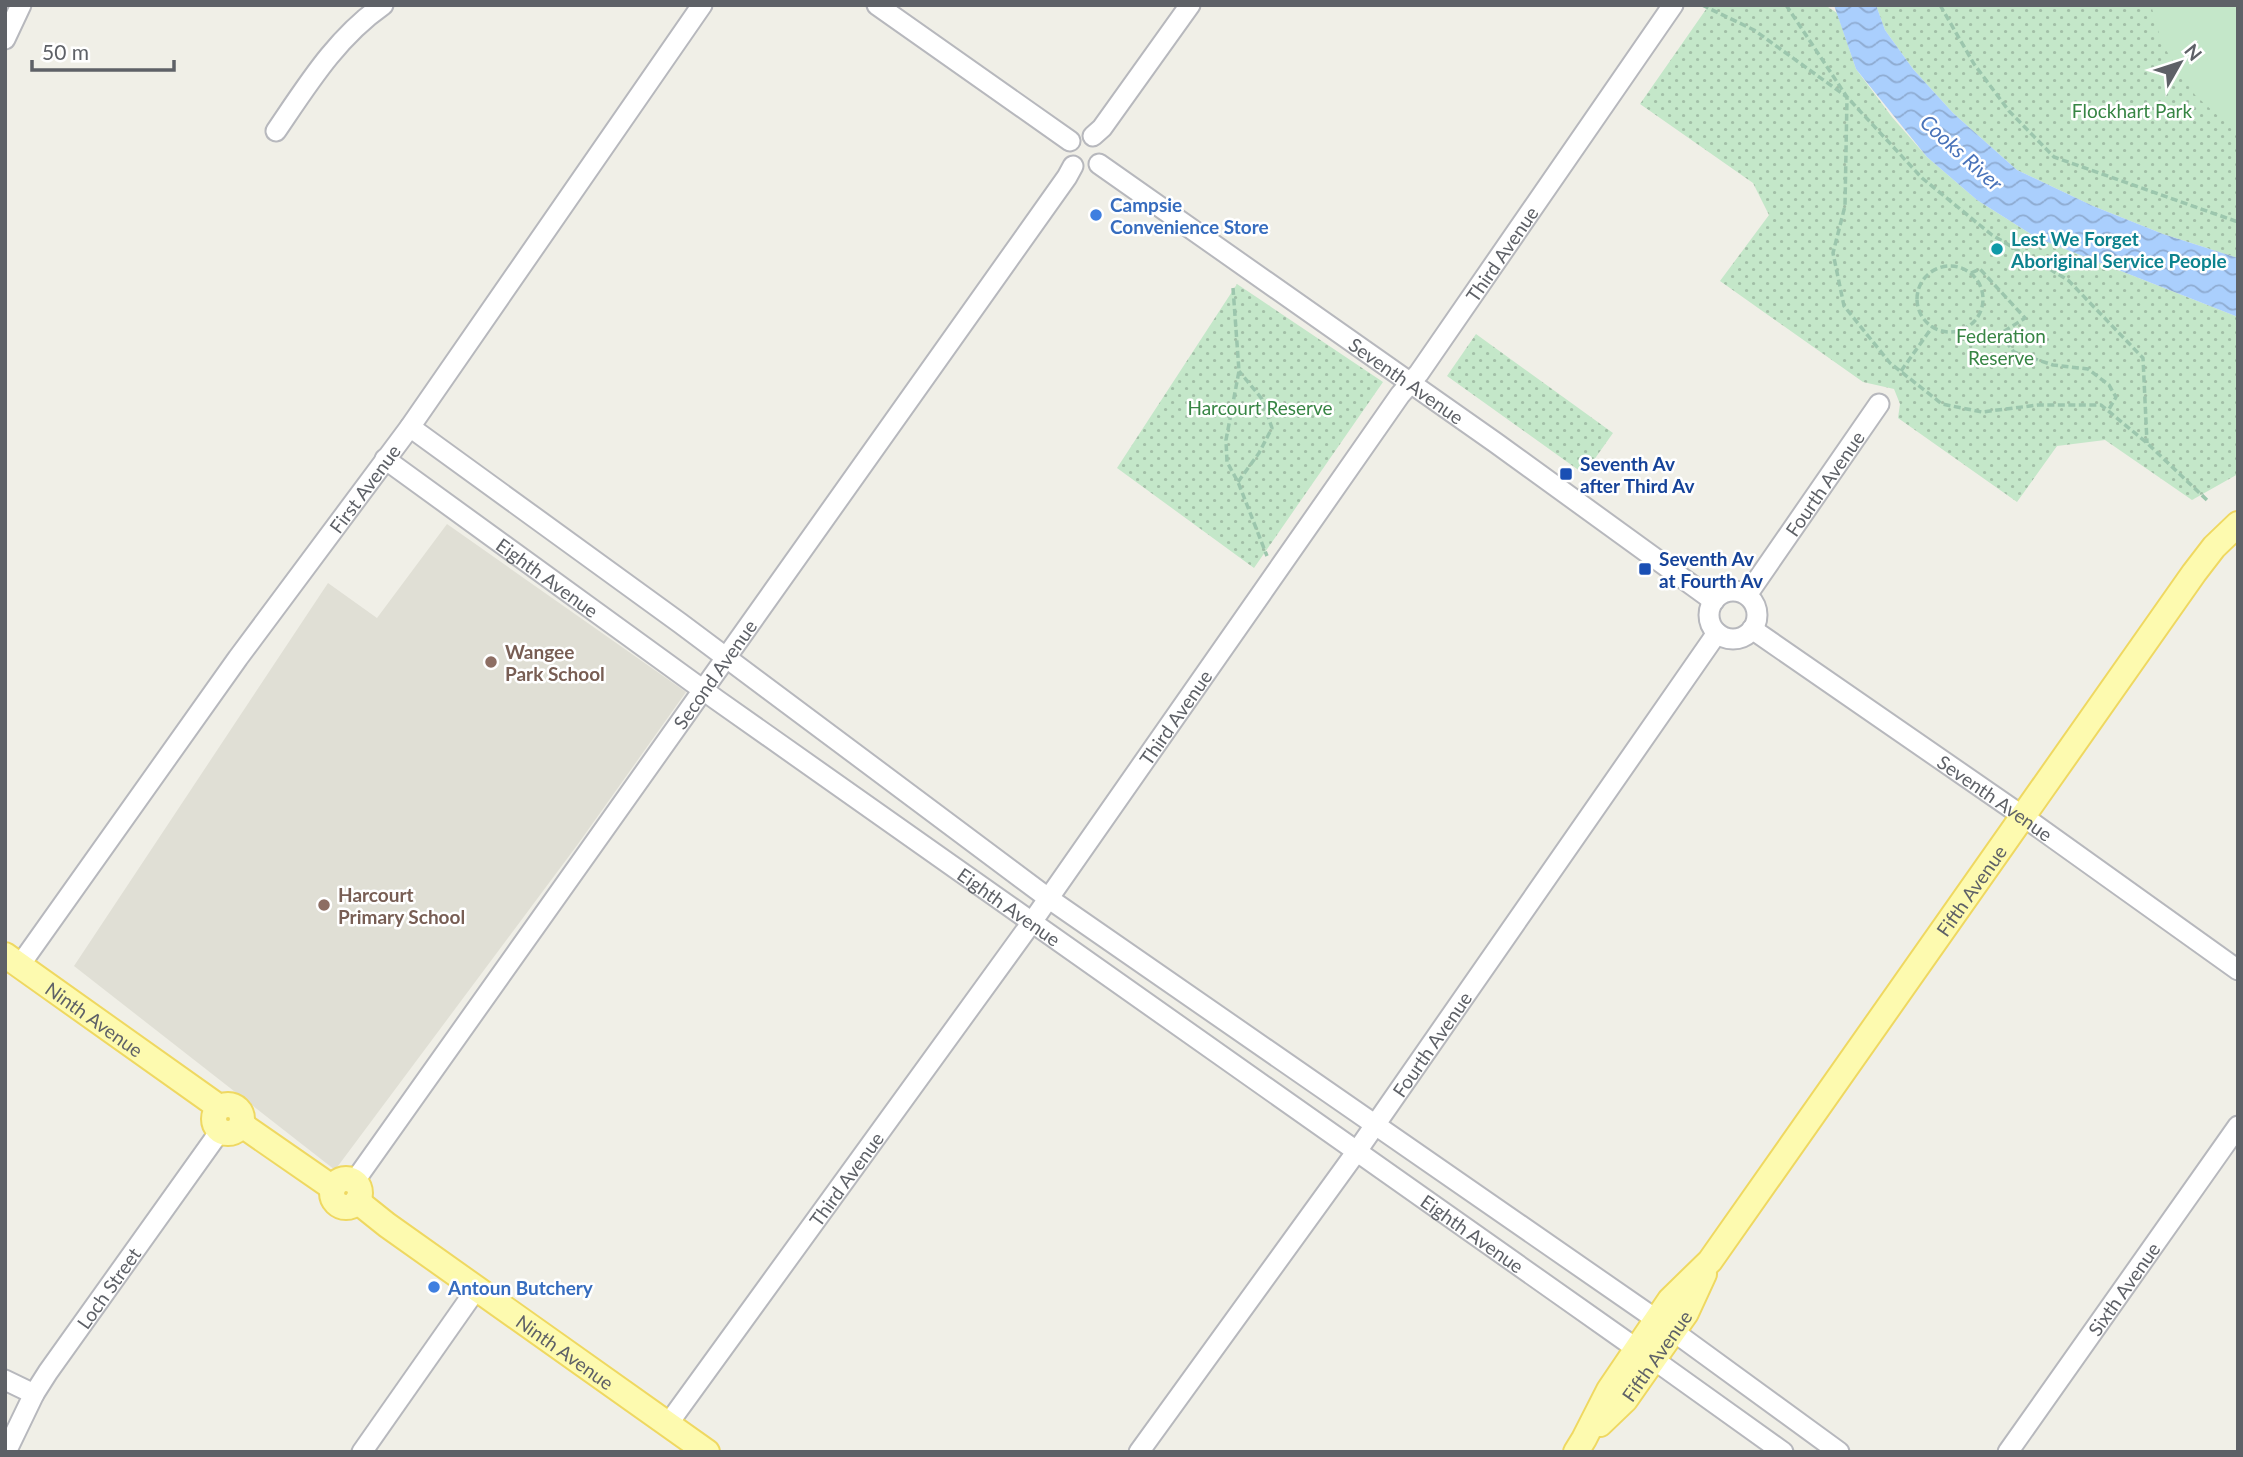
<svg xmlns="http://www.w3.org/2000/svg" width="2243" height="1457" viewBox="0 0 2243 1457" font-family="Lato,sans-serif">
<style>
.education{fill:#e0dfd5}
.green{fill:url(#green-dots)}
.pitch{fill:#c4e7c9}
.water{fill:url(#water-waves)}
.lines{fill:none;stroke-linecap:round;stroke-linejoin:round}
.minor-casing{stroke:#b7b8bd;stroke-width:23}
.major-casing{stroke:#efd861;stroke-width:28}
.path{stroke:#9cc6ad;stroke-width:3.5;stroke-dasharray:7 3.5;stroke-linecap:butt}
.minor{stroke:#fff;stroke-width:19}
.major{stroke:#fdfaaf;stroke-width:24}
.shop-dot{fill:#3f7fe0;stroke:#fff;stroke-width:2.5}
.culture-dot{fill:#0f9aa8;stroke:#fff;stroke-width:2.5}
.transit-dot{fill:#1a4fb4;stroke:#fff;stroke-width:2.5}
.education-dot{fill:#8d6e63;stroke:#fff;stroke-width:2.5}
.labels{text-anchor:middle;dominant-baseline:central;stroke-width:5;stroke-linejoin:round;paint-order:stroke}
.park-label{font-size:19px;fill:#378544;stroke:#fff}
.shop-label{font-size:19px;font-weight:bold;fill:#366cbe;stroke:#fff;text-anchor:start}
.culture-label{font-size:19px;font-weight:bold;fill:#0d838f;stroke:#fff;text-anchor:start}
.street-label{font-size:19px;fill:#5e6167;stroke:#fff}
.transit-label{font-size:19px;font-weight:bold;fill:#164399;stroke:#fff;text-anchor:start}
.education-label{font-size:19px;font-weight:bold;fill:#785e54;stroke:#fff;text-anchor:start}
.water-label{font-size:21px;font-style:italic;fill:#4872b9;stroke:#fff}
</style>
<defs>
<pattern id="green-dots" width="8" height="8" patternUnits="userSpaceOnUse" patternTransform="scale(1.75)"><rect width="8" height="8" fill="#c4e7c9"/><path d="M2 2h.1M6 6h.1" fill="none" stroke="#a2bfa7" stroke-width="1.8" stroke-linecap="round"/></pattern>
<pattern id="water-waves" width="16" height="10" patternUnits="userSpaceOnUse" patternTransform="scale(1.75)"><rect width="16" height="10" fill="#aacffd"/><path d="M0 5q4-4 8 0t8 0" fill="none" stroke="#8eabd1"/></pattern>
</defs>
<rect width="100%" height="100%" fill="#f0efe7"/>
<path class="education" d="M447,524L686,692L578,844L335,1170L74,966L328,583L377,618Z"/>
<path class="green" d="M1709,5H1825L1837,13L1856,69L1892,117L1927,157L1977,200L2037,238L2238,317V474L2192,500L2105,440L2057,446L2017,502L1898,418L1900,404L1894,389L1863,382L1720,281L1769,215L1753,183L1640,104Z
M1876,5H2238V258L2163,234L2093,206L2017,170L1953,113L1913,69L1885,30Z
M1237,284L1383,382L1254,568L1117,468Z
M1476,334L1613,433L1584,474L1447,376Z"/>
<path class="pitch" d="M2151,5H2238V134L2195,95L2162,44Z"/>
<path class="water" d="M1834,5H1876L1885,30L1913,69L1953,113L2017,170L2093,206L2163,234L2238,258V317L2037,238L1977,200L1927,157L1856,69Z"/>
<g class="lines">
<defs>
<g id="minor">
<path d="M877,5L1070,141"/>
<path d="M5,39L21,5"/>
<path d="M276,131C308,84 336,38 383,5"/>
<path d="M1093,136L1102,128L1190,5"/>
<path id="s1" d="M1099,164L1496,443L1714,601"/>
<path d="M410,427L680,623L1048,898L1657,1320"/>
<path id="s2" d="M385,459L717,700L1637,1349"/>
<circle cx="1733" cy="615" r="24"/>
<path id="s3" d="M1747,595L1879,404"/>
<path id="s4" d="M1752,629L2024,817L2238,970"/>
<path id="s5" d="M20,965L238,658L410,427L702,5"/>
<path id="s6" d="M354,1182L1067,177L1073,166"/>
<path d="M1673,1331L1839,1452"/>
<path d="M1653,1359L1783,1452"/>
<path d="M5,1380L34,1394"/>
<path id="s7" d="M668,1424L1032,922L1400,395L1419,373L1673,5"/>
<path id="s8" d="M6,1452L34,1394L48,1372L220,1131"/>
<path d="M362,1452L477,1288"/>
<path id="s9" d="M1139,1452L1357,1151L1717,633"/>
<path id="s10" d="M2008,1452L2238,1126"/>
</g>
<g id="major">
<path id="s11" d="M5,955L219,1107"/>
<circle cx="228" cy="1119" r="14"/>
<path d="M242,1125L333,1188"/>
<circle cx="346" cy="1193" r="14"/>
<path id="s12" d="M357,1201L387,1225L707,1452"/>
<path id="s13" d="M1600,1424L1625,1400L1686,1313L1704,1274"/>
<path id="s14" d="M1576,1452L1584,1439L1609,1390L1670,1300L1710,1261L2194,573L2214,547L2238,524"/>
</g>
</defs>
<use href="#minor" class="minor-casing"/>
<use href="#major" class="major-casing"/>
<path class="path" d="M1702,5L1754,30L1847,97L1845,206L1833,253L1844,306L1890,363L1942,404L1982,412L2038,405H2101L2147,443L2207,500
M1786,5L1847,97L1922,178L1992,235L2068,280L2143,358L2147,443
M1940,5L1974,64L2009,111L2054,157L2238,222
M1917 299a33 33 0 1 1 66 0a33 33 0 1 1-66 0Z
M1971,273L1980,269L2025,318L2000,334L2014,352L2053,365L2088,369L2109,385L2116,397L2108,411
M1233,288L1239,371L1226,440L1227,462L1238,482L1267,556
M1901,371L1933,326
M1238,482L1259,453L1272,428L1262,399L1239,371"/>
<use href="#minor" class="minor"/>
<use href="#major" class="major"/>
</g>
<g class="shop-dot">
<circle cx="1096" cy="215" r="7"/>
<circle cx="434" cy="1287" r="7"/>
</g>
<circle class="culture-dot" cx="1997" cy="249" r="7"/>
<g class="transit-dot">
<rect x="1559" y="467" width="14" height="14" rx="3.5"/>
<rect x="1638" y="562" width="14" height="14" rx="3.5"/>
</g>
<g class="education-dot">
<circle cx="491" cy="662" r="7"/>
<circle cx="324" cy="905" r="7"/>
</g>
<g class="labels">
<g class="park-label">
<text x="2132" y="110">Flockhart Park</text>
<text x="2001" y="335">Federation<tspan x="2001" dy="22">Reserve</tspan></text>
<text x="1260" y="407">Harcourt Reserve</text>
</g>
<g class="shop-label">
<text x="1110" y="204">Campsie<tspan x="1110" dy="22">Convenience Store</tspan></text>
<text x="448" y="1287">Antoun Butchery</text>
</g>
<g class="culture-label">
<text x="2011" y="238">Lest We Forget<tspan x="2011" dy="22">Aboriginal Service People</tspan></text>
</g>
<g class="street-label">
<text stroke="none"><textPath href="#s7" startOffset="1437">Third Avenue</textPath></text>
<text stroke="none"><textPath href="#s1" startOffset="376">Seventh Avenue</textPath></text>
<text stroke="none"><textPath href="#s3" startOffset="136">Fourth Avenue</textPath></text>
<text stroke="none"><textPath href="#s5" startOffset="588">First Avenue</textPath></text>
<text stroke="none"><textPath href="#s2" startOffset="201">Eighth Avenue</textPath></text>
<text stroke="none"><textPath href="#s6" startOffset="623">Second Avenue</textPath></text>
<text stroke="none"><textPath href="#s7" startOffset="870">Third Avenue</textPath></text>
<text stroke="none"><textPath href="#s4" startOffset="296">Seventh Avenue</textPath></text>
<text stroke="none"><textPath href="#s14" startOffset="688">Fifth Avenue</textPath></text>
<text stroke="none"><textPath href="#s2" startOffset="768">Eighth Avenue</textPath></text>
<text stroke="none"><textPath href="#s11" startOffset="110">Ninth Avenue</textPath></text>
<text stroke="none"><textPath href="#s9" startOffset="502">Fourth Avenue</textPath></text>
<text stroke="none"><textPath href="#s7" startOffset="303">Third Avenue</textPath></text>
<text stroke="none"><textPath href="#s2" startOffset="1335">Eighth Avenue</textPath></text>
<text stroke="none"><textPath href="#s8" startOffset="194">Loch Street</textPath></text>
<text stroke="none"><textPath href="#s10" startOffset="200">Sixth Avenue</textPath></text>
<text stroke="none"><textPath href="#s12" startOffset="257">Ninth Avenue</textPath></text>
<text stroke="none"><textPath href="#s13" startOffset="89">Fifth Avenue</textPath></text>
</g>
<g class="transit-label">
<text x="1580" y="463">Seventh Av<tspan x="1580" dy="22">after Third Av</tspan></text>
<text x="1659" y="558">Seventh Av<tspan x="1659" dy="22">at Fourth Av</tspan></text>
</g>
<g class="education-label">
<text x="505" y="651">Wangee<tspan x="505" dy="22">Park School</tspan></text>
<text x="338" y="894">Harcourt<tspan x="338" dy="22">Primary School</tspan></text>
</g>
<g class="water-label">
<text transform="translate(1962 152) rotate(42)">Cooks River</text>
</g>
</g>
<rect width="2243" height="1457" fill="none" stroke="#5e6167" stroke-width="14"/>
<g transform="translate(2180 63) rotate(51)" stroke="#ffffff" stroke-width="5" paint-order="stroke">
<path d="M0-5L12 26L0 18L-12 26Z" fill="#5e6167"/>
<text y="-10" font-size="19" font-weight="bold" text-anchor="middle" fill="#5e6167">N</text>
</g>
<path d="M32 60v10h142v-10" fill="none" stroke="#5e6167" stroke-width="3.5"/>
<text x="42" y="60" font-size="21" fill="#5e6167" stroke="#ffffff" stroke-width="5" paint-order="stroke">50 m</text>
</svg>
